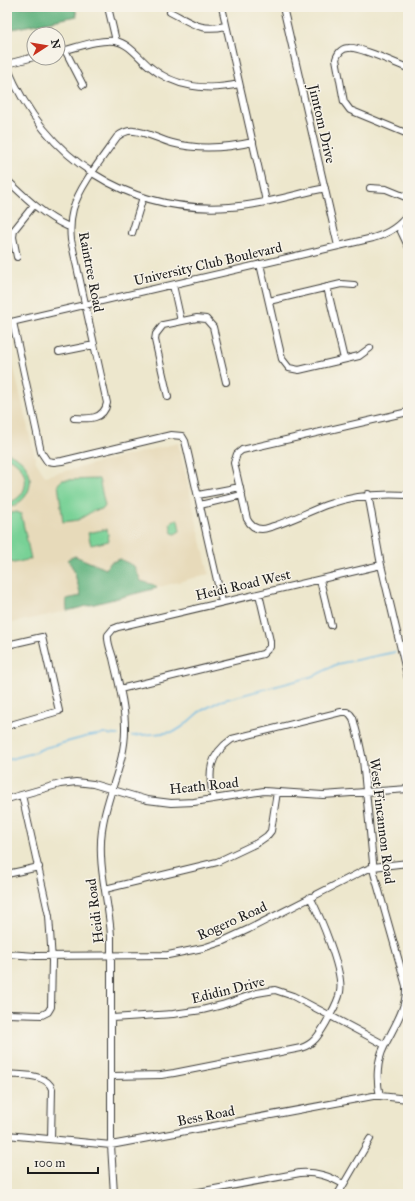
<svg xmlns="http://www.w3.org/2000/svg" width="415" height="1201" viewBox="0 0 415 1201" font-family="'IM FELL Great Primer',serif">
<style>
.built{fill:#e7daba}
.green{fill:#78d196;stroke:#4a7659}
.forest{fill:#62b37f;stroke:#3f684e}
.lines{fill:none;stroke-linecap:round;stroke-linejoin:round}
.stream{stroke:#6ab8e4;stroke-width:1.5}
.minor-casing{stroke:#3b3a37;stroke-width:8}
.minor{stroke:#fff;stroke-width:6}
.labels{text-anchor:middle;dominant-baseline:central;stroke-width:3;stroke-linejoin:round;paint-order:stroke}
.street-label{font-size:14px;fill:#1c1c1c;stroke:#f7f3e8}
</style>
<rect width="100%" height="100%" fill="#f7f3e8"/>
<filter id="ink" filterUnits="userSpaceOnUse"><feTurbulence type="fractalNoise" baseFrequency=".025" numOctaves="2"/><feDisplacementMap in="SourceGraphic" scale="8" xChannelSelector="R" yChannelSelector="G"/><feConvolveMatrix kernelMatrix="1 2 1 2 8 2 1 2 1" color-interpolation-filters="sRGB"/></filter>
<filter id="wash" filterUnits="userSpaceOnUse"><feTurbulence type="fractalNoise" baseFrequency=".012" numOctaves="4" result="noise"/><feDisplacementMap in="SourceGraphic" scale="16" xChannelSelector="R" yChannelSelector="G"/><feGaussianBlur stdDeviation="0.9" result="paint"/><feColorMatrix in="noise" values="0 0 0 0 0 0 0 0 0 0 0 0 0 0 0 0 0 1.4 0 .05"/><feComposite in="paint" operator="in"/></filter>
<g filter="url(#wash)">
<rect width="100%" height="100%" fill="#ede7cd"/>
<path class="built" d="M7,339L36,462L45,476L178,443L209,574L67,611L7,624Z"/>
<path class="green" d="M7,453C38,461 38,501 7,508V503C33,497 30,465 7,458Z
M99,479L105,506L103,509L93,511L78,520L63,522L58,484L62,480Z
M17,512L21,514L31,559L14,563L7,561V514Z
M174,520H178L180,531L175,534L172,533L170,523Z
M107,529L109,541L91,545L88,533Z"/>
<path class="forest" d="M7,7H75L77,16L7,30Z
M75,556L106,569L109,563L120,559L134,566L141,581L154,585L157,588L67,611L66,599L81,596L74,571L68,559Z"/>
<g class="lines">
<path class="stream" d="M132,736L174,732L182,727L199,712L220,701L303,679L316,675L337,664L395,652
M7,760L33,753L44,748L89,736L103,734L118,735"/>
</g>
</g>
<g filter="url(#ink)">
<g class="lines">
<defs>
<path id="minor" d="M108,7L116,41
M222,7L266,201
M283,7L338,246
M170,12C192,23 200,32 226,26
M65,50L83,85
M58,52C76,48 97,39 115,41C129,43 139,58 149,66C175,88 208,91 239,84
M7,64L34,57
M7,67C46,160 128,214 230,207C262,205 293,195 325,188
M408,68C397,64 358,46 349,48C342,48 338,53 336,59L344,102L350,110L408,134
M7,180C25,197 44,216 67,226L70,225
M370,188L386,189L408,198
M398,225L408,246
M132,233L143,197
M17,257L13,237L14,230L34,205
M260,264L282,359L289,368L299,370L359,356L370,348
M173,285L181,321
M327,287L344,359
M269,301L341,284L354,285
M13,322L41,452L47,461L54,462L62,461L171,435L182,436L185,441L187,449L222,602
M7,323L373,238C387,234 400,226 408,214
M59,352L94,345
M168,397L155,340L156,334L163,325L197,318L206,319L213,327L226,382
M408,412L242,450L237,454L234,463L247,519C250,525 255,529 262,529C266,529 270,527 274,526C292,520 308,512 326,505C353,495 379,493 408,495
M74,418C88,419 104,420 107,403L71,240C70,230 70,220 73,209C79,187 103,157 117,137C122,133 127,130 134,131C147,132 160,140 172,143C198,150 227,148 253,142
M368,494L381,565L408,679
M198,495L240,487
M200,505L242,495
M320,580L331,625
M7,645L42,637L59,711L7,726
M120,689L263,654L270,647V641L259,594
M7,799L60,784L76,782L93,784L147,800L171,803L194,802L264,791L323,795L408,789
M214,799C207,773 209,755 232,739L341,712H347L350,714L353,718L359,741L363,760L374,873L406,986C407,1009 394,1026 384,1047C377,1061 376,1080 380,1096
M7,874L39,867
M105,889L217,862L257,843L267,836L271,831L277,792
M7,954L36,956L168,955L203,948L221,942L249,929L363,871L373,867L408,863
M7,1014L42,1015L48,1012L51,1007L52,961L49,916L22,795
M112,1018L173,1014L202,1010L222,1005L257,993L275,990L293,996L385,1045
M7,1074C21,1076 47,1073 52,1089L51,1139
M112,1076L161,1075L174,1073L301,1048C314,1044 319,1035 326,1023C331,1013 338,1003 340,992C344,972 320,916 310,897
M7,1135L111,1145L373,1096H380L408,1099
M114,1194L111,1145V936C109,901 97,866 102,830C106,795 126,763 125,727C125,704 118,681 113,658C111,651 107,642 108,635L113,629L118,627L381,565
M188,1194L300,1173C317,1172 329,1176 343,1184
M338,1194L370,1139"/>
</defs>
<use href="#minor" class="minor-casing"/>
<use href="#minor" class="minor"/>
</g>
</g>
<g class="labels">
<g class="street-label">
<text transform="translate(322 124) rotate(77)">Jimtom Drive</text>
<text transform="translate(208 264) rotate(-13)">University Club Boulevard</text>
<text transform="translate(91 272) rotate(79)">Raintree Road</text>
<text transform="translate(243 585) rotate(-13)">Heidi Road West</text>
<text transform="translate(204 786) rotate(-6)">Heath Road</text>
<text transform="translate(382 821) rotate(83)">West Fincannon Road</text>
<text transform="translate(95 911) rotate(-97)">Heidi Road</text>
<text transform="translate(232 921) rotate(-24)">Rogero Road</text>
<text transform="translate(228 990) rotate(-14)">Edidin Drive</text>
<text transform="translate(206 1116) rotate(-11)">Bess Road</text>
</g>
</g>
<rect width="415" height="1201" fill="none" stroke="#f7f3e8" stroke-width="24"/>
<g transform="translate(46 46) rotate(78)"><circle r="19" fill="#f7f3e8" stroke="#9f9d96"/>
<path d="M0-3L7 15L0 10L-7 15Z" fill="#c8321e"/>
<text y="-6" font-size="11" font-weight="bold" text-anchor="middle" fill="#1c1c1c">N</text>
</g>
<path d="M28 1167v6h70v-6" fill="none" stroke="#1c1c1c" stroke-width="2"/>
<text x="34" y="1167" font-size="12" fill="#1c1c1c" stroke="#f7f3e8" stroke-width="3" paint-order="stroke">100 m</text>
</svg>
